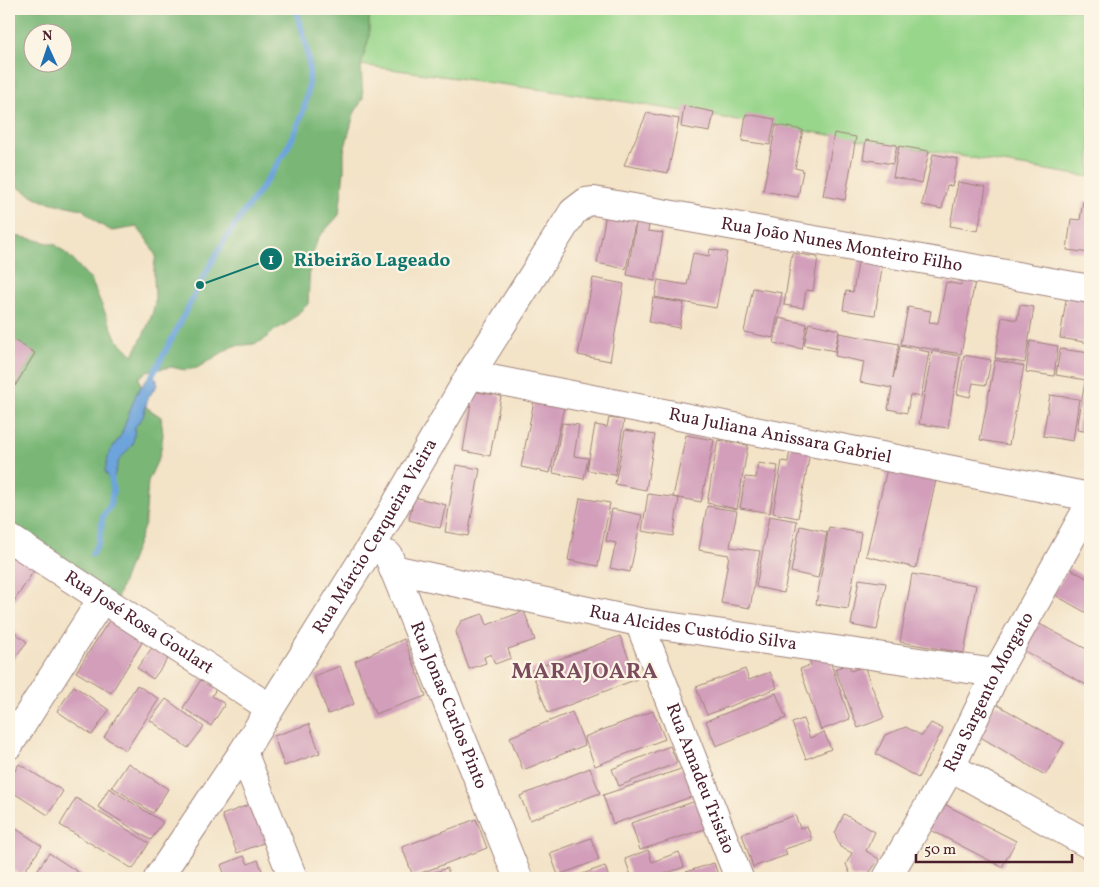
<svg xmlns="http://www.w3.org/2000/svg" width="1099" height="887" viewBox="0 0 1099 887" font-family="Vollkorn,serif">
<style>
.green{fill:#98d68b;stroke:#717a5b}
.forest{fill:#7ab777;stroke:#626b51;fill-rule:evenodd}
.water{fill:#6da4db;stroke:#5c6283}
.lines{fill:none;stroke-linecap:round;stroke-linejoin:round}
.stream{stroke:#6da4db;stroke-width:6}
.building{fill:#d29eba}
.minor-casing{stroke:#9e8179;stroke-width:30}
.minor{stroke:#fff;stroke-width:28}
.labels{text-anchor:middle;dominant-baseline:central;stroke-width:4.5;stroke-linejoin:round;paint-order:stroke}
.street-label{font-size:18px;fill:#4a1f2b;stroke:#fcf5e5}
.district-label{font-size:22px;font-weight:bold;letter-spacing:1px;fill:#7a4b5d;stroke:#fcf5e5}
.leader{fill:none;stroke:#0f766e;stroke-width:2}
.callout-dot{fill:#0f766e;stroke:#fcf5e5;stroke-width:2}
.mark-label{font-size:15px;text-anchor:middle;font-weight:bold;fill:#fff}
.callout-label{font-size:19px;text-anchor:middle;font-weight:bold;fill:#0f766e;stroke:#fcf5e5;stroke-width:4.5;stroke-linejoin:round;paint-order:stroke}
</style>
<rect width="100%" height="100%" fill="#fcf5e5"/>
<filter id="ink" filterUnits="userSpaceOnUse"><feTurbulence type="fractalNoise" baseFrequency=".02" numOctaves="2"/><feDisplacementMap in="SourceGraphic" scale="10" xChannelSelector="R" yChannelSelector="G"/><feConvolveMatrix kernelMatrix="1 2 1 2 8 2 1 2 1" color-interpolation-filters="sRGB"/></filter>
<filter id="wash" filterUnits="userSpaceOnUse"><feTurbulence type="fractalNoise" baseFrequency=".0096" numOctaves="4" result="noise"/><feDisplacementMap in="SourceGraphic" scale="20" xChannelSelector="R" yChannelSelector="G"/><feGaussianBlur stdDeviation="1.12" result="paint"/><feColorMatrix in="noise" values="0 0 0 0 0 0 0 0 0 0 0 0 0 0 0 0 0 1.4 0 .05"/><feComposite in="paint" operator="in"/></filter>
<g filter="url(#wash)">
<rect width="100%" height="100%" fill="#f3e3c7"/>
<path class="green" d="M358,9H1090V177L595,97L361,65Z"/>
<path class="forest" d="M9,9H366L369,13V38L361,65L363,98L354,114L344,151V171L339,215L318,238L310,263L308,304L289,322L272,332L264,340L254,344L233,346L197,368L185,370L171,367L147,371L139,378L146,407L161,417L163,435L160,455L148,481L145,524L114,606L9,537V235L33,239L56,245L70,257L91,280L116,338L133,355C141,339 154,317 155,300C155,285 152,271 156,256L147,240L137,227L112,231L99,224L82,209L43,201L17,187L9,176ZM32,32H62V62H32Z"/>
<path class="water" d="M151,373L157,380V385L148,398L143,417L135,427L133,444L119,460L112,483L105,471L109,453L121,435L136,394Z"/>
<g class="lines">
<path class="stream" d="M149,381C175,336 196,288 223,243C255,192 304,144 309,80C311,56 302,31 296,9
M92,554L99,542L103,516L110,506L113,490L111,475"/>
</g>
<g id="blocks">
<path class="building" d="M684,106L714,112L710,132L681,127Z
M647,113L679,119L668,173L624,165Z
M746,114L775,119L770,145L742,141Z
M776,125L803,130L795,168L803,170L798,197L763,191Z
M834,133L856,137L845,200L823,196Z
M866,140L897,145L893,164L863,159Z
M899,146L929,151L922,183L893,177Z
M933,154L958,159L952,186L947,185L942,209L922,205Z
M958,182L986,187L978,231L950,226Z
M1083,201L1090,202V253L1067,250L1071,219L1080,220Z
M607,208L637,213L626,269L597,263Z
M638,212L651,214L648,231L663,233L655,281L627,275Z
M710,249L727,252L716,308L655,297L658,280L687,285L693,253L709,256Z
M860,251L884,255L875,315L843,310L846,291L853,292Z
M792,253L818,257L813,291L806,290L803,308L784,305Z
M963,274L976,276L961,354L901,344L908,307L931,311L929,322L938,323L946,282L961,285Z
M593,278L624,284L610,361L578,355Z
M753,288L782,293L773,338L744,332Z
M1068,288L1090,291V343L1060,338Z
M653,298L684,303L679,328L649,322Z
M1020,305L1034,307L1025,363L995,358L1002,317L1017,320Z
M779,318L807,324L802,349L774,343Z
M809,323L839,330L835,351L804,345Z
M839,333L899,344L893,378L900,346L929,352L921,397L910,395L907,413L888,409L892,388L860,382L864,362L835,356Z
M9,337L35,353L15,386L9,382Z
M1030,341L1058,346L1054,376L1026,372Z
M1060,349L1090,353L1086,380L1056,375Z
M932,351L960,356L948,428L919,424Z
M964,355L991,360L986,385L973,383L970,397L957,394Z
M995,360L1024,366L1009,445L980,440Z
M1085,381L1090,382V432L1077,430Z
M473,391L501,396L490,456L463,451Z
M1050,395L1079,399L1073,441L1043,436Z
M535,396L565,402L550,473L521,467Z
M609,418L624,420L615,475L587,470L595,425L607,427Z
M562,423L579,425L574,456L588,458L584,479L553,473Z
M625,430L655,435L646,490L615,484Z
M686,435L714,440L701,502L673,497Z
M718,440L748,445L737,509L707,503Z
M791,444L811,447L798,518L773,513L782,461L788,462Z
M758,463L778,466L770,513L740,508L745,477L756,478Z
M456,465L480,469L468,536L445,532Z
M887,469L936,480L916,568L866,556Z
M648,494L679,498L673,536L642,531Z
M414,497L446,505L440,528L409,520Z
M580,498L610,503L598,566L568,560Z
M707,506L737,511L730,547L760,551L750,608L721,603L729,555L699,550Z
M612,509L642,515L630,572L610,568L616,543L606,541Z
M769,516L797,521L784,593L756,587Z
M800,526L827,532L818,578L791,572Z
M829,527L861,533L848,609L816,604Z
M14,552L37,566L9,609V561Z
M1069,568L1090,580V615L1053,594Z
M912,574L976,585L964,653L900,642Z
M859,579L886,583L877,630L851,625Z
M524,611L535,640L508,649L511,658L495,664L491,654L484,657L486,663L469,669L456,632L461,621L483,614L487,625Z
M110,619L143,641L111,693L76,672Z
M1036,622L1090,651V687L1021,649Z
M9,628L27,642L9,665Z
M620,636L637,679L548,713L531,670Z
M404,639L426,696L375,714L355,661Z
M157,641L173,652L153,679L137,668Z
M826,649L850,719L821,730L800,669L811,665L808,656Z
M848,664L851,671L864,666L884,718L858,728L835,669Z
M340,666L354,704L328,714L314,676Z
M745,669L749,680L770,672L777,688L707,715L696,687Z
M202,678L217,687L212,696L225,704L211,726L183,708Z
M137,685L159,699L126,750L104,737Z
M74,686L109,710L92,735L57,711Z
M776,693L786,718L716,746L706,721Z
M166,699L204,727L188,748L150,720Z
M996,704L1064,743L1045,775L977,735Z
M653,711L665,739L595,766L584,737Z
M572,712L585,745L523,770L510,737Z
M803,719L810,738L824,732L831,749L806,759L792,723Z
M931,723L943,729L918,778L876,754L885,735L906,727L922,736Z
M309,724L320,753L284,766L274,736Z
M670,746L677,763L619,786L612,769Z
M128,763L168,789L153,813L112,787Z
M19,764L63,791L48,815L9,790V780Z
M687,767L697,795L613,824L603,795Z
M590,768L600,793L530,820L520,796Z
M109,788L163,822L151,840L98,807Z
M76,798L149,843L133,869L60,825Z
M699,800L708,828L640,850L631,823Z
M256,802L271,840L237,853L222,815Z
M940,802L1016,841L1002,867L927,828Z
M844,814L875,832L866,851L879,859L866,878L851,876L846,864L852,853L840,847L835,833Z
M795,815L800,828L807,826L812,840L785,849L787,855L753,867L742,834Z
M476,819L487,848L413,876L402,847Z
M9,824L42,846L21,876L9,867Z
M591,838L599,860L558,875L550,853Z
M648,850L652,862L679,852L684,867L654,878H632L625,859Z
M49,853L87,878H32Z
M244,856L248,864L258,860L265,878H226L221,865Z
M714,863L719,878H667Z
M605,866L609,878H571Z
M447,868L450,878H417Z"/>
</g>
</g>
<g filter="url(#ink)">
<use href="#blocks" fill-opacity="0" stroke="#9e8179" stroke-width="1"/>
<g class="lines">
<defs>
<g id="minor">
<path id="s1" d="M470,375L1090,497"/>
<path id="s2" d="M9,538L270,708"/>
<path id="s3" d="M388,555L518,878"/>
<path id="s4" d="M393,569L639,622L996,673"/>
<path id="s5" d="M639,622L739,878"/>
<path d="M9,745L102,599"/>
<path d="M243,752L293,878"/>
<path d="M951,767L1090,845"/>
<path id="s6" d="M158,878L243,752L380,532L470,375L573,212L586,202L594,201L1090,289"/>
<path id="s7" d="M887,878L951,767L996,673L1090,504"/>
</g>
</defs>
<use href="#minor" class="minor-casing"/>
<use href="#minor" class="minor"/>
</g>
</g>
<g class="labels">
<g class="street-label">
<text stroke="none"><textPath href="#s6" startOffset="1061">Rua João Nunes Monteiro Filho</textPath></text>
<text stroke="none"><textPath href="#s1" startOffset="316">Rua Juliana Anissara Gabriel</textPath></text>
<text stroke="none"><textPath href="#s6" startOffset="405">Rua Márcio Cerqueira Vieira</textPath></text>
<text stroke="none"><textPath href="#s2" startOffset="155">Rua José Rosa Goulart</textPath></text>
<text stroke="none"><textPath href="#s4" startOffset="306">Rua Alcides Custódio Silva</textPath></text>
<text stroke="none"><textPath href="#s7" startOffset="212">Rua Sargento Morgato</textPath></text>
<text stroke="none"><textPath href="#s3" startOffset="162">Rua Jonas Carlos Pinto</textPath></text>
<text stroke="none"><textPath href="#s5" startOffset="168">Rua Amadeu Tristão</textPath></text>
</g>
<g class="district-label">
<text x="585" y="672">MARAJOARA</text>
</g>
</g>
<path class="leader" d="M200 285L271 259"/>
<g class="callout-dot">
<circle cx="200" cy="285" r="5"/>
<circle cx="271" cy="259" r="12"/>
</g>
<g class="mark-label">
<text x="271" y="264">1</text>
</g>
<g class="callout-label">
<text x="372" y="266">Ribeirão Lageado</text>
</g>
<rect width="1099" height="887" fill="none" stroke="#fcf5e5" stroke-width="30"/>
<g transform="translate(48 48) rotate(357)"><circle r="24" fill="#fcf5e5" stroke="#b59f9b"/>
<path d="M0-4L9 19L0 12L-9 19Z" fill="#1f6fb2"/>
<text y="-8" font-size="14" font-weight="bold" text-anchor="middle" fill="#4a1f2b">N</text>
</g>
<path d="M916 854v8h156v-8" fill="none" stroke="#4a1f2b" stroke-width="2.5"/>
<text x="924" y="854" font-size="15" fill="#4a1f2b" stroke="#fcf5e5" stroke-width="4" paint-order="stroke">50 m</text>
</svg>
